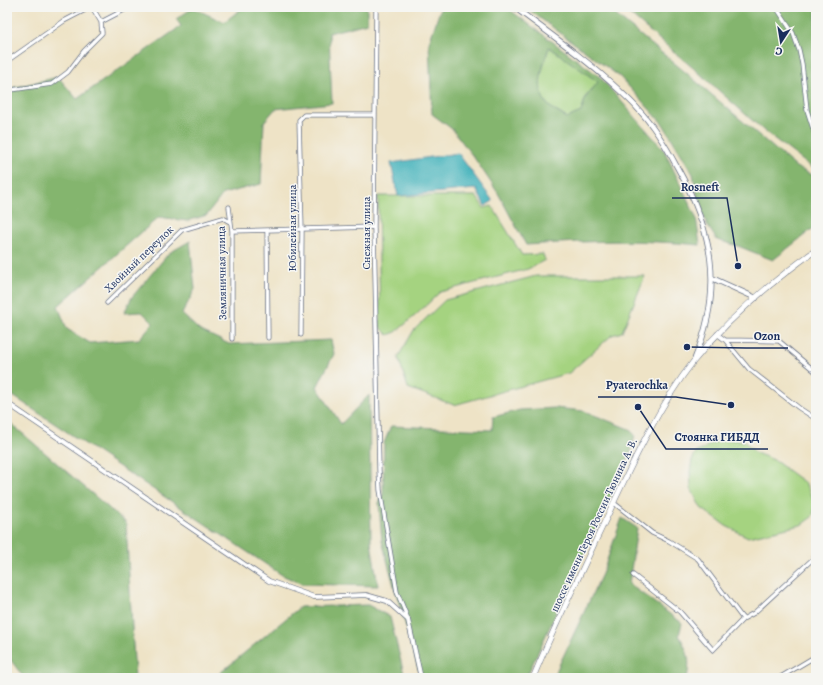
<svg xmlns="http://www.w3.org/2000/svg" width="823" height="685" viewBox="0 0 823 685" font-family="Alegreya,serif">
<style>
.green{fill:#a5d380;stroke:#60816f}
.forest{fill:#84b56e;stroke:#507266;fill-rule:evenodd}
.water{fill:#41b1ba;stroke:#2e708c}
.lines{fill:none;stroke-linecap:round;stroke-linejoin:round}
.minor-casing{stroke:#656e82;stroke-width:5}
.tertiary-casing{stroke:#656e82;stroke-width:5.5}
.secondary-casing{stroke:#656e82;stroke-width:6}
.primary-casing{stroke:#656e82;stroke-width:6}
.minor{stroke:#fff;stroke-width:3.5}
.tertiary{stroke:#fff;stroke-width:4}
.secondary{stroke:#fff;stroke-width:4.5}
.primary{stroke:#fff;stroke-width:5}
.labels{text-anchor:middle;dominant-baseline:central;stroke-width:3;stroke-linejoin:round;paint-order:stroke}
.street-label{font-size:11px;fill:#1b2f5e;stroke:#f6f6f2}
.leader{fill:none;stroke:#1b2f5e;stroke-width:1.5}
.callout-dot{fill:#1b2f5e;stroke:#f6f6f2;stroke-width:1.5}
.callout-label{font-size:12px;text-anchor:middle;font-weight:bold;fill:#1b2f5e;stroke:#f6f6f2;stroke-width:3;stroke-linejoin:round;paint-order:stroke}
</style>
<rect width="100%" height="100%" fill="#f6f6f2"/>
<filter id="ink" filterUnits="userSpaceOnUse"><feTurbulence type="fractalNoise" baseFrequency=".025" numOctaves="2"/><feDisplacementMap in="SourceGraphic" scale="8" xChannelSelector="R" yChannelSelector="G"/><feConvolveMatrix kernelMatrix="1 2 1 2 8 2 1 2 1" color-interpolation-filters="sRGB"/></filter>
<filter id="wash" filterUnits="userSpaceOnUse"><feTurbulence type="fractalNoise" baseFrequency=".012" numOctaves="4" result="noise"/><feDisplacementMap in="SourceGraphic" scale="16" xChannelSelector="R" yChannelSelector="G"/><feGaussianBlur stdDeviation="0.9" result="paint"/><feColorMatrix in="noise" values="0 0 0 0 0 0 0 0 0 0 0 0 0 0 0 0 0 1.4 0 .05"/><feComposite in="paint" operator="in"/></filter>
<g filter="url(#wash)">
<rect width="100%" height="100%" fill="#eee3c6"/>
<path class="green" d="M549,47L599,82L586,96L581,112L567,118C562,114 554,111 549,106C532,89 544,67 549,47Z
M378,196H476L484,208L492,206L522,255L543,254L545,260L528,269L440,292L417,314L396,332L388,335L380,327Z
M536,276H645L622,332L612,335L569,373L454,405L408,388L398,357L414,330L445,300Z
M727,439L744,441L756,453L774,460L805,483L816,505L812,517L801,525L748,537L726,526L701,508L691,489L690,472L692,460L696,452L702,450L711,443Z"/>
<path class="forest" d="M244,7H367V23L329,33L332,103L275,109L264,122L261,184L223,194L207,215L187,221L159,217L58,306L67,329L90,343L139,339L153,323L142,312L124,313L132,297L169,253L190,241L195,289L182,314L199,330L229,344L331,340L334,354L317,387L341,424L369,395L371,542L378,586L302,584L282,575L7,392V89L58,77L77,99L181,26L176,19L193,8L224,22Z
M441,7H506L600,77L664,150L696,217L700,245C642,239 585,241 526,245L498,193L475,159L452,129L432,114L429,43ZM549,47L598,82L586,97L581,112L567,118C562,115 554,111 549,106C533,90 543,66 549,47Z
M525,7H606L684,71L796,167L816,177V226L773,260L738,246L717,240L707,225L698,201L693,174L663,124L620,77Z
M621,7H816V169L811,167L763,130L699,73Z
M555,408L584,411L629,429L635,435L631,452L526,678H421L394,586L382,541L379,503L383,494L384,443L391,426L492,430L493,417L520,410Z
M7,420L126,523L135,678H24L7,655Z
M622,518L637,528L629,584L682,623L679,635C688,652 691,659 687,678H553L602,574Z
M368,605L390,617L405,678H214L300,607Z"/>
<path class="water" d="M458,153L493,201L485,206L476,189L398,196L391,163Z"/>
</g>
<g filter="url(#ink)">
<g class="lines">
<defs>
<path id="minor" d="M92,7L101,22
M376,7L374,227L379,470L380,490L397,592L408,619
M776,7L793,33L799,50L802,64L807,110L816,138
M7,9L9,7
M7,61L64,21L91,7
M7,93L11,90L52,84L68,72L84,51L102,33L101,22L130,7
M229,207L232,231V339
M267,230L268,338
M232,231L374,227
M107,303L182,230L223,218L230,222
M717,334L725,340L779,341L816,372
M301,335L302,230L299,120L304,115H375
M725,340L749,369L799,408L816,419
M614,503L652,533L669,541L698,559L743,619
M633,575L680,612L713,650L743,619L754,613L816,556
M779,678L816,656"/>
<path id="tertiary" d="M7,403L269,581L314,597L366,595L387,601L408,620L421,678"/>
<path id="secondary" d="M514,7C549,33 586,59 619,90C625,96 632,102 638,109C654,126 666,146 677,167C713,231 724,288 695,358
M712,278L756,298"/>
<path id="primary" d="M533,678C552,631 575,586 596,540C624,482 653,413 693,362C728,319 771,282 816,250"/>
</defs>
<use href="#minor" class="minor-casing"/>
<use href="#tertiary" class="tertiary-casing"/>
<use href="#secondary" class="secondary-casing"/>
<use href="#primary" class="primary-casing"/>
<use href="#minor" class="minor"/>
<use href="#tertiary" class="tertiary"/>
<use href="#secondary" class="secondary"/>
<use href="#primary" class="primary"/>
</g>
</g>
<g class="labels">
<g class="street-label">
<text transform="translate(292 228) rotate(-90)">Юбилейная улица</text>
<text transform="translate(366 233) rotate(-90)">Снежная улица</text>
<text transform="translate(139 259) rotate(-44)">Хвойный переулок</text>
<text transform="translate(222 273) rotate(-91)">Земляничная улица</text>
<text transform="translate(594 525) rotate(-65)">шоссе имени Героя России Тюнина А. В.</text>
</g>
</g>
<path class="leader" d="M738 266L727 198H672M687 347L746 348H788M731 405L676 397H598M638 407L666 449H768"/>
<g class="callout-dot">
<circle cx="738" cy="266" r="4"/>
<circle cx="687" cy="347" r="4"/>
<circle cx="731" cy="405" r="4"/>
<circle cx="638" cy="407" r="4"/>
</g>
<g class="callout-label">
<text x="700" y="191">Rosneft</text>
<text x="767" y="340">Ozon</text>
<text x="637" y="389">Pyaterochka</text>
<text x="717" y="441">Стоянка ГИБДД</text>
</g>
<rect width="823" height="685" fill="none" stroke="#f6f6f2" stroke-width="24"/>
<g transform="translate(781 42) rotate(192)" stroke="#f6f6f2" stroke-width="3" paint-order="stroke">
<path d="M0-3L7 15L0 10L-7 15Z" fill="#1b2f5e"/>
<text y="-6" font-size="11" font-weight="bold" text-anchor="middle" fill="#1b2f5e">С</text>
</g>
</svg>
